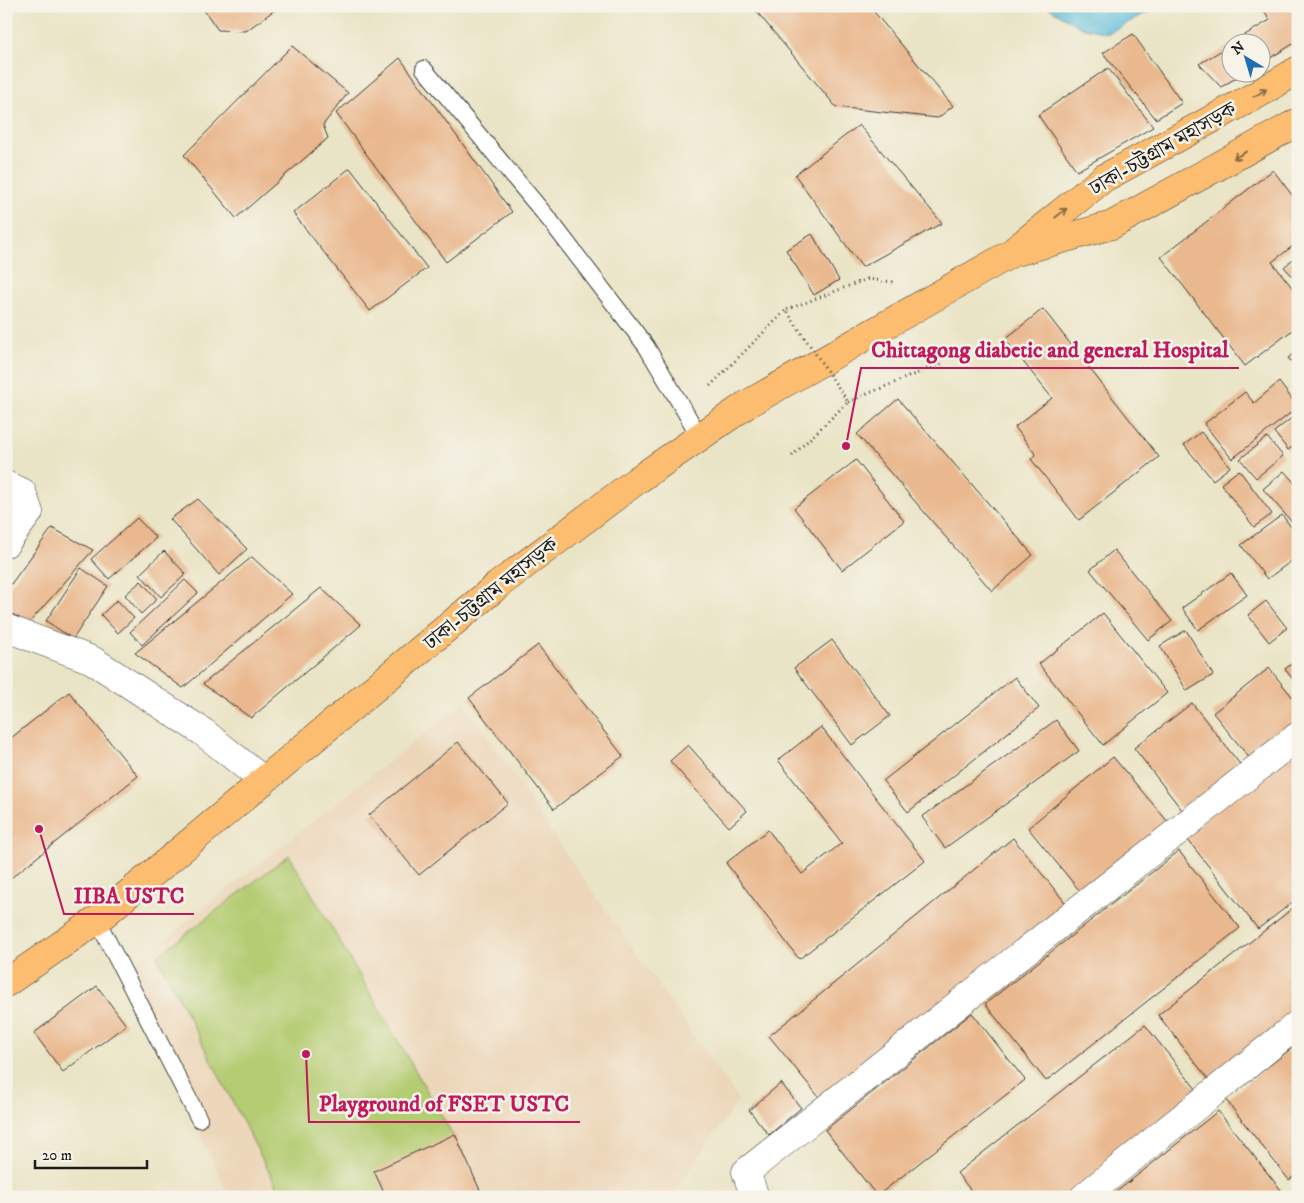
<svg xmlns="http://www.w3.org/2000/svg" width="1304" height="1203" viewBox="0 0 1304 1203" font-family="'IM FELL DW Pica','Noto Serif Bengali',serif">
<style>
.built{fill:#ecd7ba}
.green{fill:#b4cc72;stroke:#687447}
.water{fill:#5dbedb;stroke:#3c6d7c}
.building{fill:#e9b88e}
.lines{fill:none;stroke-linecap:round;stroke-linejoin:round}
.lane-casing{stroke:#3b3a36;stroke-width:18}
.street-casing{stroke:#3b3a36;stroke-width:29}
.highway-casing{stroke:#3b3a36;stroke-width:29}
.path{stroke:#3b3a36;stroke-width:3;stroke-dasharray:1 4;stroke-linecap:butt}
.lane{stroke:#fff;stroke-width:16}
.street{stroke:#fff;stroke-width:28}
.highway{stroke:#fcbd6f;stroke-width:28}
.path-bridge{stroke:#3b3a36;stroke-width:3;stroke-dasharray:1 4;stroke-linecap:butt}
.oneway{stroke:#8c6c46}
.labels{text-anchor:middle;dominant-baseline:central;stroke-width:5;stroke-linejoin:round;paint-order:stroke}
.street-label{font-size:21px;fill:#1c1c1c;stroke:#f7f3e8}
.leader{fill:none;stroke:#c2185b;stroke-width:2}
.callout-dot{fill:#c2185b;stroke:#f7f3e8;stroke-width:2}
.callout-label{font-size:22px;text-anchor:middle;font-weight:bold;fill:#c2185b;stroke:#f7f3e8;stroke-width:5;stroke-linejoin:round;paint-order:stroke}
</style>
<rect width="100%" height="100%" fill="#f7f3e8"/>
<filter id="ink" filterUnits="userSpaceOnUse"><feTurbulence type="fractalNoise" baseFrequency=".02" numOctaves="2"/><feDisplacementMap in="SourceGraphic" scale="10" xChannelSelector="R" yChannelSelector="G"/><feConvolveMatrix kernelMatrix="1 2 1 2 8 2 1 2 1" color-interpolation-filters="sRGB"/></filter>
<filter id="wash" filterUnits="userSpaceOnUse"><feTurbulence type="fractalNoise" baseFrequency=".0096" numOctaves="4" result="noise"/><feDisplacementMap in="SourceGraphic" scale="20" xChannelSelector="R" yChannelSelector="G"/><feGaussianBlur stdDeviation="1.12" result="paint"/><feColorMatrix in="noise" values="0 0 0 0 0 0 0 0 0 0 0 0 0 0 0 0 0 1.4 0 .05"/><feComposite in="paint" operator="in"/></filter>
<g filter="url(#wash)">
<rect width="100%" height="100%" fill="#eae4c6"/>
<path class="built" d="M464,702L556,839L739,1100L670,1197H230L123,972Z"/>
<path class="green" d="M289,855L463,1152L384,1197H282L157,956Z"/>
<path class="water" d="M1046,6H1154L1150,11L1108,33L1080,27Z"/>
<g id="blocks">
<path class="building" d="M201,6H280L246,31L218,30Z
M752,6H869L953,106L938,118L836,107Z
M1261,6H1298V41L1262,63V42H1233L1270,20Z
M1133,34L1182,103L1156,119L1103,53Z
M1232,44V72H1246L1221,87L1199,64Z
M292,46L348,93L323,125L328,138L236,218L184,155Z
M400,58L512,212L446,262L336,113Z
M1108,68L1153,127L1077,171L1038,115Z
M859,125L942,223L862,267L795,175Z
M350,168L427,268L370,311L293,213Z
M1273,170L1298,203V242L1272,262L1298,295V326L1245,366L1161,257Z
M812,234L839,280L814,295L786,250Z
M1298,255V282L1284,267Z
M1043,309L1159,457L1079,520L1031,459L1036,455L1015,427L1052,398L1005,339Z
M1298,350V369L1288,358Z
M1279,382L1298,407L1232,459L1204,424L1245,392L1254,403Z
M898,399L1033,555L992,591L857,434Z
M1298,413V443L1288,450L1274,432Z
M1201,432L1230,467L1213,480L1184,445Z
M1267,437L1283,456L1256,478L1240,459Z
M856,460L904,521L842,570L794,508Z
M1239,470L1272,514L1254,527L1221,484Z
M1284,471L1298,487V516L1291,521L1263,489Z
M198,499L247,549L219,575L170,519Z
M1282,515L1298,536V556L1267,579L1241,545Z
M137,518L156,538L109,579L91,559Z
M52,528L93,550L29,623L6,611V591Z
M1114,550L1172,621L1148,640L1090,570Z
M164,551L186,574L161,597L140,574Z
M252,557L292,594L183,688L135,653Z
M81,568L108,586L73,639L46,621Z
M1231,573L1247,595L1198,630L1182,608Z
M185,580L198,593L142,645L130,632Z
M141,581L157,599L141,614L125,595Z
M321,588L361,625L251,718L203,684Z
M117,600L134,618L118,633L101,615Z
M1266,601L1287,628L1269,642L1248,615Z
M1103,613L1167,693L1103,745L1039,664Z
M1186,630L1213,675L1187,691L1160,646Z
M832,640L890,716L852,745L794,668Z
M538,645L623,756L554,809L469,698Z
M1298,659V686L1285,669Z
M1269,668L1298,704V725L1252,761L1213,713Z
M1015,677L1039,708L908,812L883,781Z
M69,692L138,776L6,882V742Z
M1192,703L1250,777L1192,823L1134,748Z
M1056,720L1079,751L945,848L922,817Z
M821,727L925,861L799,959L726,863L768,830L802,874L842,843L778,760Z
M458,742L508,803L419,875L369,815Z
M688,745L747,811L729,827L670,761Z
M1298,746V898L1258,929L1184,835Z
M1113,757L1174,829L1088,901L1028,828Z
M1013,838L1076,916L832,1113L769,1036Z
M1179,851L1240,928L1046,1081L985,1004Z
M1298,904V1033L1220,1094L1158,1015Z
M97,986L126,1025L63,1072L34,1033Z
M972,1013L1025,1080L877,1196L825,1130Z
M1145,1025L1200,1094L1069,1197H976L957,1173Z
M1298,1043V1173L1289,1180L1226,1100Z
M781,1083L801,1108L769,1135L749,1110Z
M1218,1111L1281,1190L1273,1197H1110Z
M455,1134L483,1197H386L374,1171Z"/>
</g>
</g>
<g filter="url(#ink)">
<use href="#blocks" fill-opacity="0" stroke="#3b3a36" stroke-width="1"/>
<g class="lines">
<defs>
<path id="lane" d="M424,69L552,223L646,346L700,437
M97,920L199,1119"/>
<path id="street" d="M6,485L22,492L29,512L6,543
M6,628L92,660L203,732L264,781
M755,1197L746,1172L1298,736
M1084,1197L1298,1024"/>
<path id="highway" d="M1020,251L1112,225L1298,122
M6,983L97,920L498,585L636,481L746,405L1010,254L1104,178L1258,94L1298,70"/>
</defs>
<use href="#lane" class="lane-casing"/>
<use href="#street" class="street-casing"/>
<use href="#highway" class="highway-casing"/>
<path class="path" d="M867,279L893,282
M710,386L786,310
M848,402L944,362"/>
<use href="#lane" class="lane"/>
<use href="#street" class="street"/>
<use href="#highway" class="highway"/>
<path class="path-bridge" d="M792,456L848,402L786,310L867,279"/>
</g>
<defs><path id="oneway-shaft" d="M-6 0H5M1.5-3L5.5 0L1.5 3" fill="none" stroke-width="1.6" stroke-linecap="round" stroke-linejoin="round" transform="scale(1.25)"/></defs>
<g class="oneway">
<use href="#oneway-shaft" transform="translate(1260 93) rotate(-30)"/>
<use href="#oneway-shaft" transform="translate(1240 155) rotate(151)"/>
<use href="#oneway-shaft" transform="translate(1061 213) rotate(-39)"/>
</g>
</g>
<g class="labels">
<g class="street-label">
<text transform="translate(1163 149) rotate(-30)">ঢাকা-চট্টগ্রাম মহাসড়ক</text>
<text transform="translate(491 594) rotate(-39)">ঢাকা-চট্টগ্রাম মহাসড়ক</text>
</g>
</g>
<path class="leader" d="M846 446L861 368H1239M39 829L64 914H194M306 1054L309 1122H580"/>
<g class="callout-dot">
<circle cx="846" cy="446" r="5"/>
<circle cx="39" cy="829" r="5"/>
<circle cx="306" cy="1054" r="5"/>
</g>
<g class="callout-label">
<text x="1050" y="357">Chittagong diabetic and general Hospital</text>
<text x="129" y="903">IIBA USTC</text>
<text x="444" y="1111">Playground of FSET USTC</text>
</g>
<rect width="1304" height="1203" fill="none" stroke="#f7f3e8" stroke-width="25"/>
<g transform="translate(1246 58) rotate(322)"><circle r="24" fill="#f7f3e8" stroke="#9f9d96"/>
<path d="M0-4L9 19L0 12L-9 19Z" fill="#1f6fb2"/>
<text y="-8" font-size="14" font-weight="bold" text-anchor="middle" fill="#1c1c1c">N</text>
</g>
<path d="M35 1160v8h112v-8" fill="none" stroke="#1c1c1c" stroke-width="2.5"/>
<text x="42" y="1160" font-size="15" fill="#1c1c1c" stroke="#f7f3e8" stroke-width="4" paint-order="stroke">20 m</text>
</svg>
